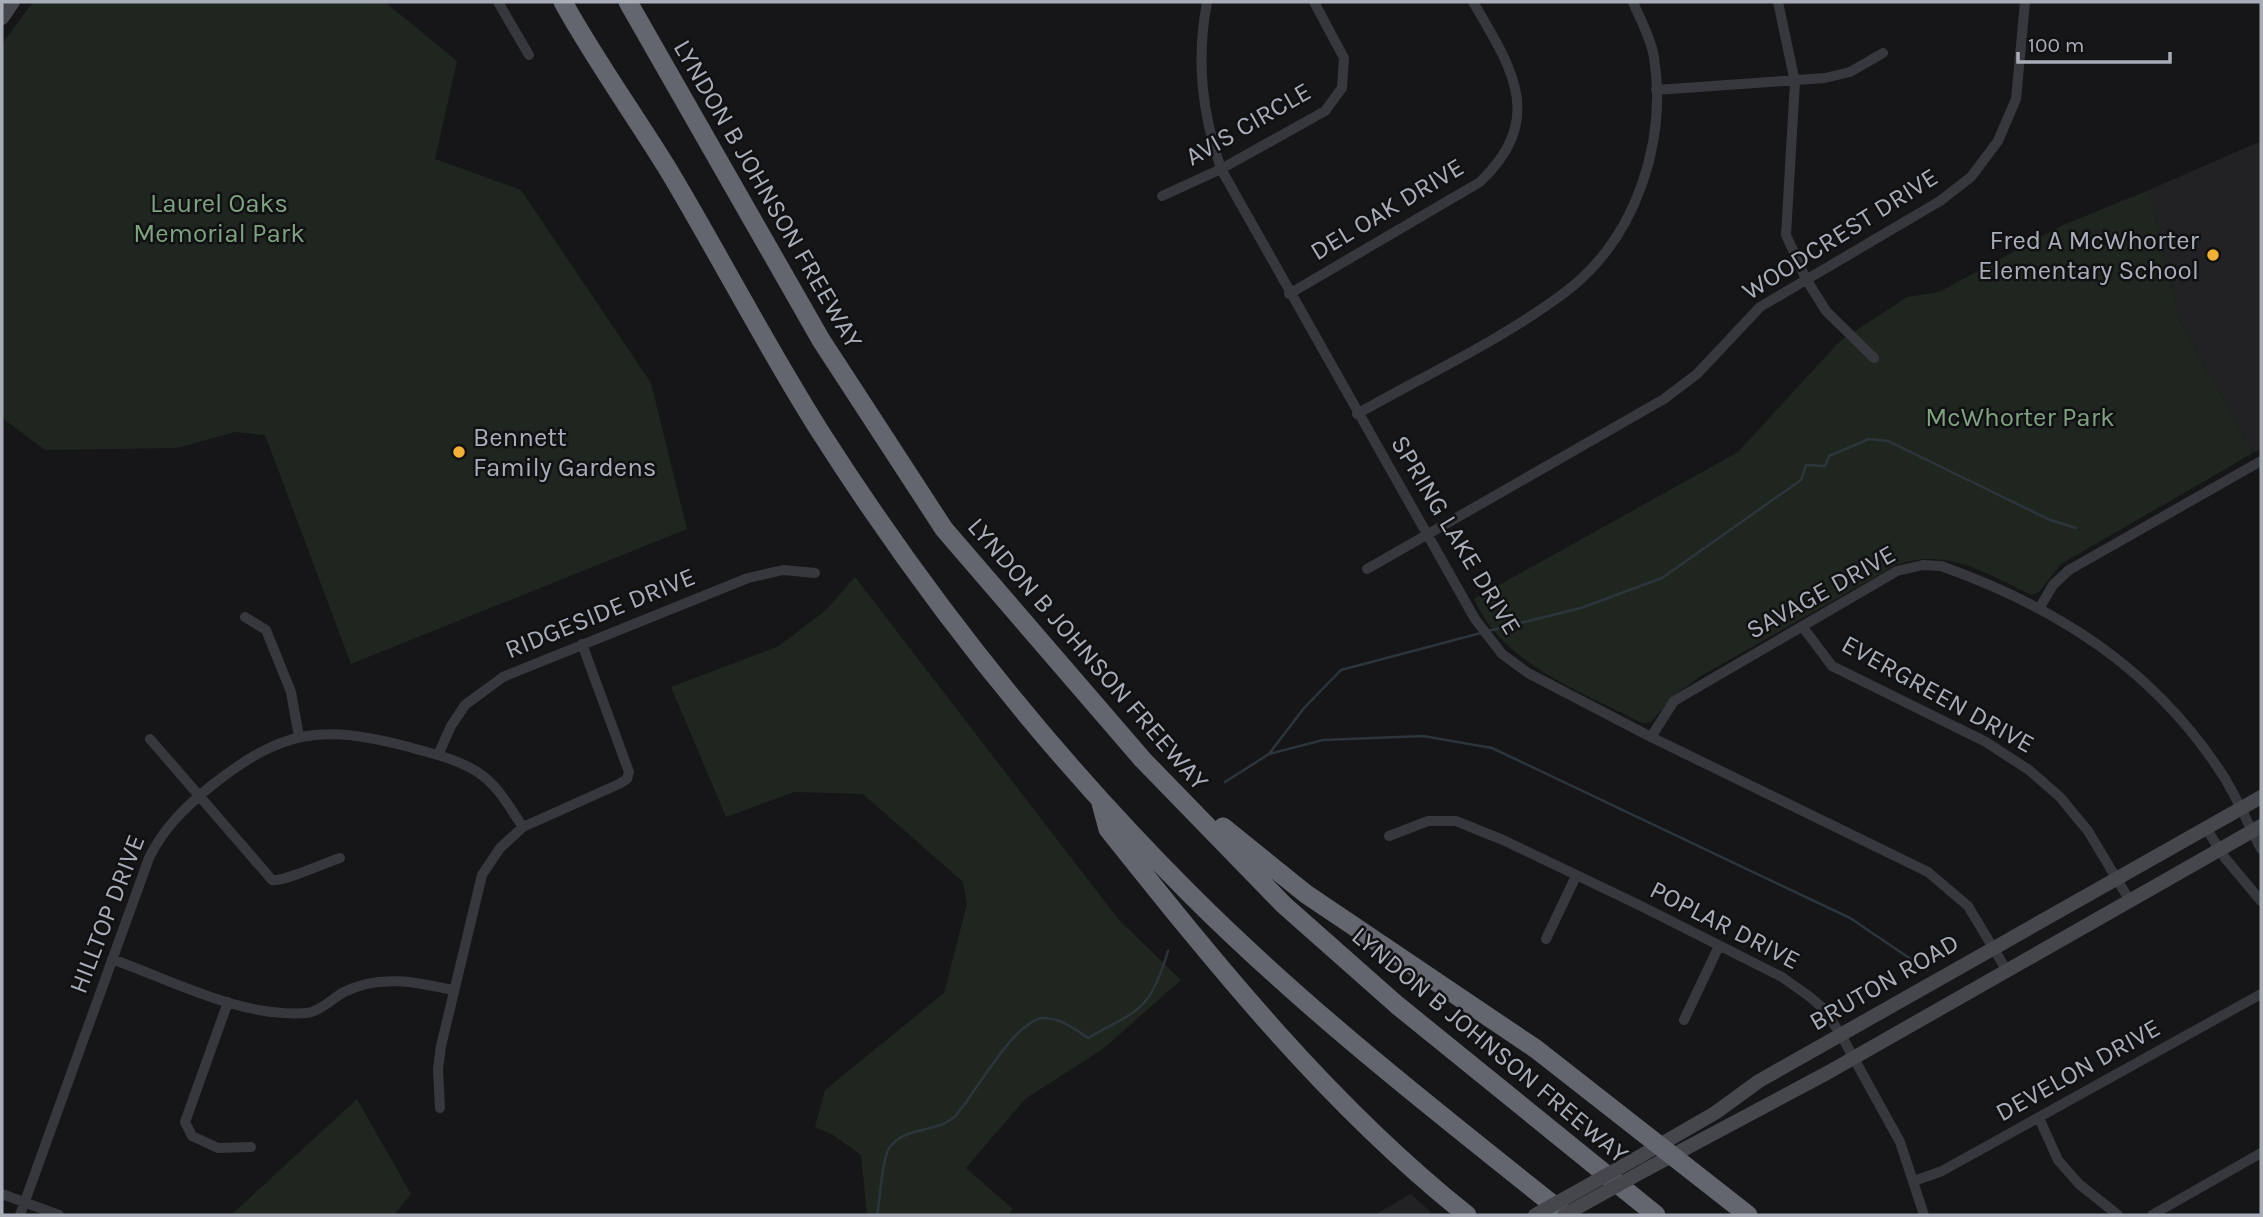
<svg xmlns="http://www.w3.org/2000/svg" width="2263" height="1217" viewBox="0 0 2263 1217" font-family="Karla,sans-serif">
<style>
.built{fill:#222225}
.green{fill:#1e261f}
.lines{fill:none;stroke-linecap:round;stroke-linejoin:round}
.stream{stroke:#2c353c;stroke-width:2.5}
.street{stroke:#37383d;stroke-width:10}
.secondary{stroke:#45474d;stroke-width:14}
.highway{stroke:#63666e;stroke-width:19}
.secondary-bridge{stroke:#45474d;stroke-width:14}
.poi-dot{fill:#f2b134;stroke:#111113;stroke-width:2.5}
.labels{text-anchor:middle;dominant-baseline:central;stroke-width:5;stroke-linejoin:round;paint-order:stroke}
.street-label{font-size:26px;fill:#a8adb8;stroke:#111113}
.park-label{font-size:26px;fill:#7fa381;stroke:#111113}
.poi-label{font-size:26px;fill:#a8adb8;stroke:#111113;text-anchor:end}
</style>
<rect width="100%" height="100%" fill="#161618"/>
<path class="built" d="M2261,141V449L2253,453L2179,319L2149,190Z
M1411,1194L1434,1215H1374Z"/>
<path class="green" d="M33,2H385L457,61L435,159L521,190L651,383L687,529L351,664L265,435L235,432L177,448L45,450L2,418V44Z
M2149,190L2179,319L2253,453L2061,564L2039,592L2032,595C1984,573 1949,547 1896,565L1701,676L1674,695L1651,722L1642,723C1583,692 1503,665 1474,599L1738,452L1840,341L1907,297L1939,292L2063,225Z
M855,577L1119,920L1181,980L1103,1049L1025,1099L966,1168L1013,1209L1008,1215H867L861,1155L833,1135L815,1127L825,1090L944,993L967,904L963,882L863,794L794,792L726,817L671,687L779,646L826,610Z
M357,1099L411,1194L394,1215H231Z"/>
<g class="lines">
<path class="stream" d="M1488,631L1581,608L1662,578L1801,480L1806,465L1825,466L1829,456L1869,439L1888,441L2050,520L2076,528
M1269,754L1304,708L1341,670L1481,633
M1225,782L1269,754L1323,740L1423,736L1492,748L1850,918L1927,970
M877,1215C880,1200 882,1157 890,1147C906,1125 938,1134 956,1115C975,1094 1016,1017 1045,1018C1062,1019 1075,1029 1088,1038C1140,1009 1150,1011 1168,951"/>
<path class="street" d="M498,2L529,55
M1207,2C1196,61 1202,113 1221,169L1475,619L1502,654L1528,673L1651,737L1928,872L1968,906L2007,971
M1778,2L1795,82L1786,235L1806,279L1826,311L1874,358
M1656,90L1825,78L1850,72L1883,53
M1162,196L1221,169L1325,111L1342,88L1344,58L1314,2
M1289,294L1480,182C1547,118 1511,67 1473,2
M1357,414C1427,374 1504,339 1568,290C1637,236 1667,141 1654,57C1651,38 1640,19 1633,2
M1367,569L1664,399L1697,374L1760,307L1940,201L1971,177L1998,141L2016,99L2025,2
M2039,609L2053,585L2069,570L2261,461
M245,617L266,630L291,692L299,737
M1802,626L1832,666L1986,742L2029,770L2060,797L2088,831L2130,901
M1651,737L1674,701L1897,571L1923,565L1941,566C2057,607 2154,669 2222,774C2237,797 2248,824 2261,849
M150,739L272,880C284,882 324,863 340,858
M438,755L451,726L465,705L503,677L748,578L783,570L815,573
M2206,828L2225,858L2261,901
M1389,836L1428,821H1456L1503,840L1639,905L1782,977L1810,997L1824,1009L1841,1035L1900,1142L1924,1215
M1546,939L1576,876
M112,959C173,981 241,1018 307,1013C319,1012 333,998 344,992C379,974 416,982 453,990
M228,1002L185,1122L192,1136L218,1148L251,1147
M1684,1020L1719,946
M440,1108L438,1069L441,1046L482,875L500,848L523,827L619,784L627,779L629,772L582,644
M2039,1118L2058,1160L2079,1184L2118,1215
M1914,1181L1942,1171L2261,994
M2,1194L59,1215
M20,1215L149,858C163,829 185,807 211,786C283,729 321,724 409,747C434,754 462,760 483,776C500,789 511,810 523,827
M2152,1215L2261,1153"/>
<path class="secondary" d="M2,18L13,2
M1637,1158L1715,1113L1759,1081L2261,797
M1647,1169L1827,1073L2261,826"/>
<path class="highway" d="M563,2C595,60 634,114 669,171C721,258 767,348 821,433C927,599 1051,755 1190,894C1307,1011 1437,1112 1566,1215
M628,2L821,340L944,529L1143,760L1284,905L1397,1005L1656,1215
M1101,803L1108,829C1218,967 1329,1105 1467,1215
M1223,827L1306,894L1536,1049L1748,1215"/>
<path class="secondary-bridge" d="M1535,1215L1637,1158
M1564,1215L1647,1169"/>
</g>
<g class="poi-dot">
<circle cx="2213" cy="255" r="7"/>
<circle cx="459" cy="452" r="7"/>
</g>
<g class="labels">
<g class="street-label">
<text transform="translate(1248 124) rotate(-30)">AVIS CIRCLE</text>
<text transform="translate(768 194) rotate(60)">LYNDON B JOHNSON FREEWAY</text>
<text transform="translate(1387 209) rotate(-31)">DEL OAK DRIVE</text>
<text transform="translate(1840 234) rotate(-32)">WOODCREST DRIVE</text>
<text transform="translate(1456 535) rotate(59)">SPRING LAKE DRIVE</text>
<text transform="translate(1821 592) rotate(-29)">SAVAGE DRIVE</text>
<text transform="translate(600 613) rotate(-22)">RIDGESIDE DRIVE</text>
<text transform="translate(1088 654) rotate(49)">LYNDON B JOHNSON FREEWAY</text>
<text transform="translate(1938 694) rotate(29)">EVERGREEN DRIVE</text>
<text transform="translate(107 914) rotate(-69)">HILLTOP DRIVE</text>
<text transform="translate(1725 925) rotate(27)">POPLAR DRIVE</text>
<text transform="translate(1884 982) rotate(-30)">BRUTON ROAD</text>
<text transform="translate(1490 1045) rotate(40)">LYNDON B JOHNSON FREEWAY</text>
<text transform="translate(2078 1070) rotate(-29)">DEVELON DRIVE</text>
</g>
<g class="park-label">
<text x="219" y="203">Laurel Oaks<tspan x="219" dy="30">Memorial Park</tspan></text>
<text x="2020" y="417">McWhorter Park</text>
</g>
<g class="poi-label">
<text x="2199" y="240">Fred A McWhorter<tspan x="2199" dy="30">Elementary School</tspan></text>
<text x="473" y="437" text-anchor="start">Bennett<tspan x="473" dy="30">Family Gardens</tspan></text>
</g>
</g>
<rect width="2263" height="1217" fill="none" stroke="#a8adb8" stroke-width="7"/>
<path d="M2018 52v10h152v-10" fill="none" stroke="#a8adb8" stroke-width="3.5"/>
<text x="2028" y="52" font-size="21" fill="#a8adb8" stroke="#111113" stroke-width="5" paint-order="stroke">100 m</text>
</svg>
